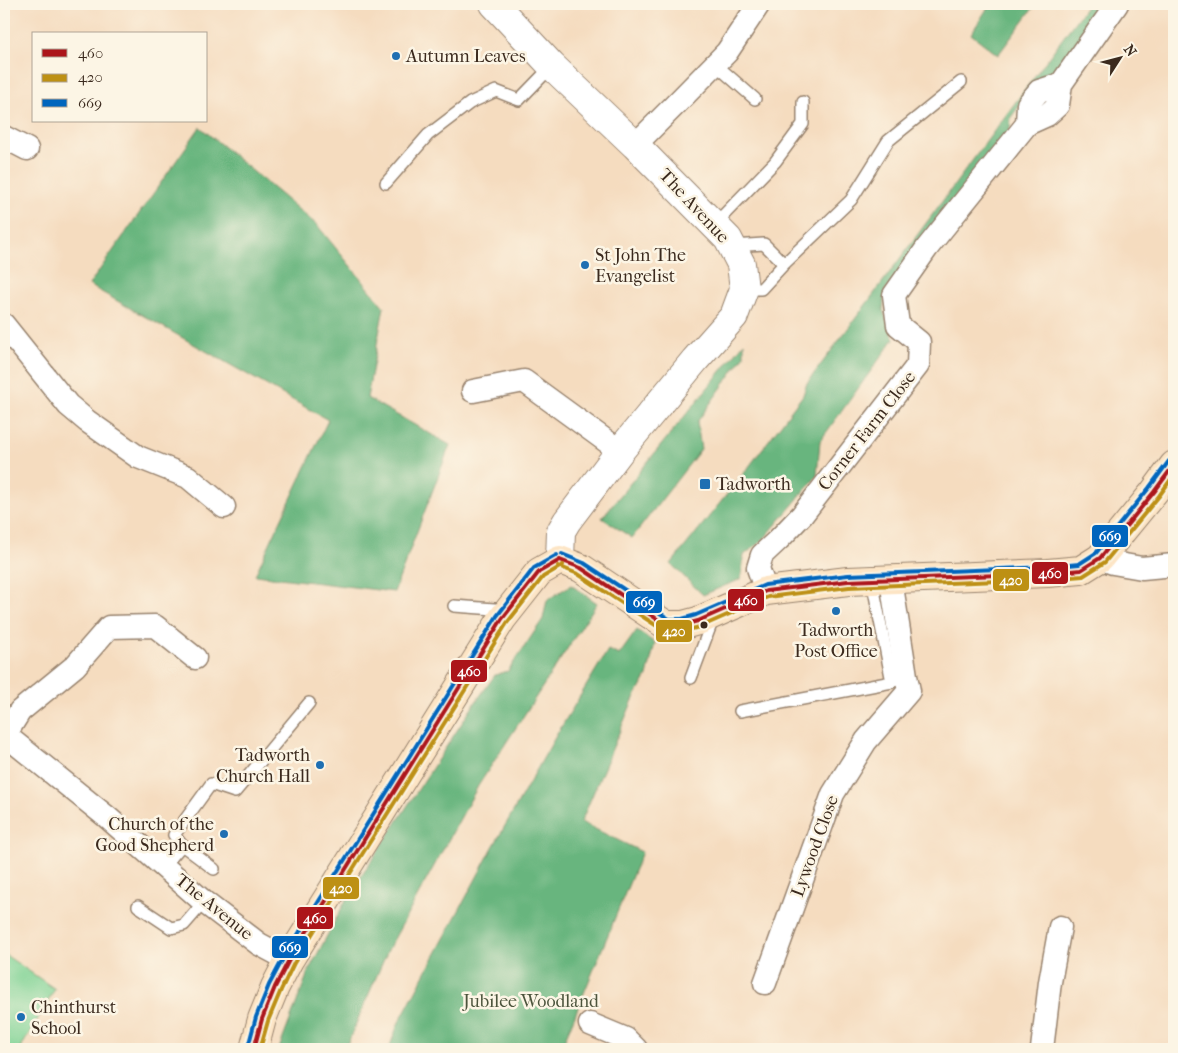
<svg xmlns="http://www.w3.org/2000/svg" width="1178" height="1053" viewBox="0 0 1178 1053" font-family="'IM FELL French Canon',serif">
<style>
.green{fill:#80d395;stroke:#5e7e5a}
.forest{fill:#68b57e;stroke:#52704e}
.lines{fill:none;stroke-linecap:round;stroke-linejoin:round}
.service-casing{stroke:#98836e;stroke-width:14}
.minor-casing{stroke:#98836e;stroke-width:25}
.tertiary-casing{stroke:#98836e;stroke-width:30}
.secondary-casing{stroke:#98836e;stroke-width:30}
.service{stroke:#fff;stroke-width:11}
.minor{stroke:#fff;stroke-width:22}
.tertiary{stroke:#fff;stroke-width:28}
.secondary{stroke:#fde5c5;stroke-width:28}
.bus-1-casing{stroke:#fcf5e5;stroke-width:8}
.bus-2-casing{stroke:#fcf5e5;stroke-width:8}
.bus-3-casing{stroke:#fcf5e5;stroke-width:8}
.bus-1{stroke:#ac151a;stroke-width:4}
.bus-2{stroke:#bd9014;stroke-width:4}
.bus-3{stroke:#0065bd;stroke-width:4}
.poi-dot{fill:#1f6fb2;stroke:#fcf5e5;stroke-width:2}
.bus-dot{fill:#3b2a1e;stroke:#fcf5e5;stroke-width:2}
.labels{text-anchor:middle;dominant-baseline:central;stroke-width:5;stroke-linejoin:round;paint-order:stroke}
.poi-label{font-size:18px;fill:#3b2a1e;stroke:#fcf5e5;text-anchor:start}
.street-label{font-size:18px;fill:#3b2a1e;stroke:#fcf5e5}
.park-label{font-size:18px;fill:#4c543c;stroke:#fcf5e5}
.line-badge{stroke:#fcf5e5;stroke-width:2}
.badge-label{font-size:14px;text-anchor:middle;font-weight:bold;fill:#fff}
</style>
<rect width="100%" height="100%" fill="#fcf5e5"/>
<filter id="ink" filterUnits="userSpaceOnUse"><feTurbulence type="fractalNoise" baseFrequency=".02" numOctaves="2"/><feDisplacementMap in="SourceGraphic" scale="10" xChannelSelector="R" yChannelSelector="G"/><feConvolveMatrix kernelMatrix="1 2 1 2 8 2 1 2 1" color-interpolation-filters="sRGB"/></filter>
<filter id="wash" filterUnits="userSpaceOnUse"><feTurbulence type="fractalNoise" baseFrequency=".0096" numOctaves="4" result="noise"/><feDisplacementMap in="SourceGraphic" scale="20" xChannelSelector="R" yChannelSelector="G"/><feGaussianBlur stdDeviation="1.12" result="paint"/><feColorMatrix in="noise" values="0 0 0 0 0 0 0 0 0 0 0 0 0 0 0 0 0 1.4 0 .05"/><feComposite in="paint" operator="in"/></filter>
<g filter="url(#wash)">
<rect width="100%" height="100%" fill="#f5dcbf"/>
<path class="green" d="M4,954L55,989L22,1046V1049H4Z"/>
<path class="forest" d="M990,4H1036L998,55L971,34Z
M1088,4H1106L1045,83L1032,90L1011,117L1010,129L885,291L883,310L894,339L820,441L817,476L763,540L744,555L741,579L703,595L671,564L748,468L803,395L807,383L873,295Z
M200,127L317,225L384,307L367,398L450,445L394,592L255,575L328,420L89,285Z
M744,343V356L697,422L701,449L632,538L602,518Z
M571,585L597,603L478,786L388,950L345,1049H279L309,970L347,898L475,703L495,675L508,671L543,619L547,600Z
M637,630L655,643L647,676L633,700L581,822L642,852L561,1049H389L398,1024L493,847L557,734L608,650L619,655Z"/>
</g>
<g filter="url(#ink)">
<g class="lines">
<defs>
<path id="service" d="M715,64L755,99
M386,183L428,135L470,103L496,91L519,100L552,66
M714,225L775,162L803,124V102
M733,246L764,244L784,264L851,200L888,141L961,82
M744,289H761L784,264
M454,606L508,610
M691,678L713,619
M740,711L892,682L872,580
M182,845L214,869
M164,866L182,845L174,835L211,784L235,792L309,703
M138,906L171,928L184,925L204,902"/>
<path id="minor" d="M1061,84L1058,105L1047,115L1027,124L1028,104L1039,91Z
M1061,84L1117,4
M4,137L27,149
M635,145L673,107L727,52L759,4
M4,325L68,405L87,421L138,457L188,477L224,507
M473,391L524,381L620,451
M1100,558L1113,563L1142,568L1174,565
M766,591L758,568L762,555L779,539L802,515L918,365L919,342L898,325L894,295L927,248L1027,124
M4,734L107,817L204,902L259,944L289,960
M5,735L20,711L75,666L109,627L155,626L195,658
M765,983L833,794L866,741L909,691L906,676L891,580
M590,1024L626,1039L636,1049
M1042,1049L1050,982L1060,927"/>
<path id="tertiary" d="M494,4L552,66L635,145L728,239L741,264L744,289L734,316L695,360L620,451L567,521L561,531L560,560"/>
<path id="secondary" d="M254,1049L262,1019L275,987L289,960L502,619L539,572L560,560L581,568L663,623L668,625H683L698,621L766,591L848,581L1048,573L1081,570L1100,558L1154,492L1174,465"/>
</defs>
<use href="#service" class="service-casing"/>
<use href="#minor" class="minor-casing"/>
<use href="#tertiary" class="tertiary-casing"/>
<use href="#secondary" class="secondary-casing"/>
<use href="#service" class="service"/>
<use href="#minor" class="minor"/>
<use href="#tertiary" class="tertiary"/>
<use href="#secondary" class="secondary"/>
<defs>
<path id="bus-1" d="M560,560L581,568L663,623L668,625H683L698,621L766,591L848,581L1048,573L1081,570L1100,558L1154,492L1174,465
M254,1049L262,1019L275,987L289,960L502,619L539,572L560,560"/>
<path id="bus-2" d="M558,566L578,574L660,628L667,631H683L700,627L768,597L849,587L1048,579L1083,576L1105,562L1159,496L1174,475
M260,1049L268,1021L281,990L294,963L507,623L543,577L563,565"/>
<path id="bus-3" d="M562,554L584,563L669,619H682L696,615L765,585L848,575L1048,567L1079,564L1096,553L1149,488L1169,461
M248,1047L256,1017L269,985L284,957L497,616L534,568L557,555"/>
</defs>
<use href="#bus-1" class="bus-1-casing"/>
<use href="#bus-2" class="bus-2-casing"/>
<use href="#bus-3" class="bus-3-casing"/>
<use href="#bus-1" class="bus-1"/>
<use href="#bus-2" class="bus-2"/>
<use href="#bus-3" class="bus-3"/>
</g>
</g>
<g class="poi-dot">
<circle cx="396" cy="56" r="5"/>
<circle cx="585" cy="265" r="5"/>
<rect x="699" y="478" width="12" height="12" rx="2.5"/>
<circle cx="836" cy="611" r="5"/>
<circle cx="320" cy="765" r="5"/>
<circle cx="224" cy="834" r="5"/>
<circle cx="21" cy="1017" r="5"/>
</g>
<circle class="bus-dot" cx="704" cy="625" r="4.5"/>
<g class="labels">
<g class="poi-label">
<text x="406" y="56">Autumn Leaves</text>
<text x="595" y="255">St John The<tspan x="595" dy="21">Evangelist</tspan></text>
<text x="716" y="484">Tadworth</text>
<text x="836" y="630" text-anchor="middle">Tadworth<tspan x="836" dy="21">Post Office</tspan></text>
<text x="310" y="755" text-anchor="end">Tadworth<tspan x="310" dy="21">Church Hall</tspan></text>
<text x="214" y="824" text-anchor="end">Church of the<tspan x="214" dy="21">Good Shepherd</tspan></text>
<text x="31" y="1007">Chinthurst<tspan x="31" dy="21">School</tspan></text>
</g>
<g class="street-label">
<text transform="translate(694 206) rotate(47)">The Avenue</text>
<text transform="translate(867 431) rotate(-52)">Corner Farm Close</text>
<text transform="translate(815 846) rotate(-70)">Lywood Close</text>
<text transform="translate(214 907) rotate(39)">The Avenue</text>
</g>
<g class="park-label">
<text x="531" y="1001">Jubilee Woodland</text>
</g>
</g>
<g class="line-badge">
<rect x="1091" y="524" width="38" height="24" rx="5" fill="#0065bd"/>
<rect x="1031" y="561" width="38" height="24" rx="5" fill="#ac151a"/>
<rect x="992" y="568" width="38" height="24" rx="5" fill="#bd9014"/>
<rect x="727" y="588" width="38" height="24" rx="5" fill="#ac151a"/>
<rect x="625" y="590" width="38" height="24" rx="5" fill="#0065bd"/>
<rect x="655" y="619" width="38" height="24" rx="5" fill="#bd9014"/>
<rect x="450" y="659" width="38" height="24" rx="5" fill="#ac151a"/>
<rect x="322" y="876" width="38" height="24" rx="5" fill="#bd9014"/>
<rect x="296" y="906" width="38" height="24" rx="5" fill="#ac151a"/>
<rect x="271" y="935" width="38" height="24" rx="5" fill="#0065bd"/>
</g>
<g class="badge-label">
<text x="1110" y="541">669</text>
<text x="1050" y="578">460</text>
<text x="1011" y="585">420</text>
<text x="746" y="605">460</text>
<text x="644" y="607">669</text>
<text x="674" y="636">420</text>
<text x="469" y="676">460</text>
<text x="341" y="893">420</text>
<text x="315" y="923">460</text>
<text x="290" y="952">669</text>
</g>
<rect width="1178" height="1053" fill="none" stroke="#fcf5e5" stroke-width="20"/>
<rect x="32" y="32" width="175" height="90" fill="#fcf5e5" stroke="#afa495"/>
<rect x="42" y="49" width="25" height="8" fill="#ac151a" stroke="#afa495"/>
<text x="78" y="58" font-size="15" fill="#3b2a1e">460</text>
<rect x="42" y="74" width="25" height="8" fill="#bd9014" stroke="#afa495"/>
<text x="78" y="82" font-size="15" fill="#3b2a1e">420</text>
<rect x="42" y="99" width="25" height="8" fill="#0065bd" stroke="#afa495"/>
<text x="78" y="108" font-size="15" fill="#3b2a1e">669</text>
<g transform="translate(1120 58) rotate(54)" stroke="#fcf5e5" stroke-width="4" paint-order="stroke">
<path d="M0-4L9 19L0 12L-9 19Z" fill="#3b2a1e"/>
<text y="-8" font-size="14" font-weight="bold" text-anchor="middle" fill="#3b2a1e">N</text>
</g>
</svg>
